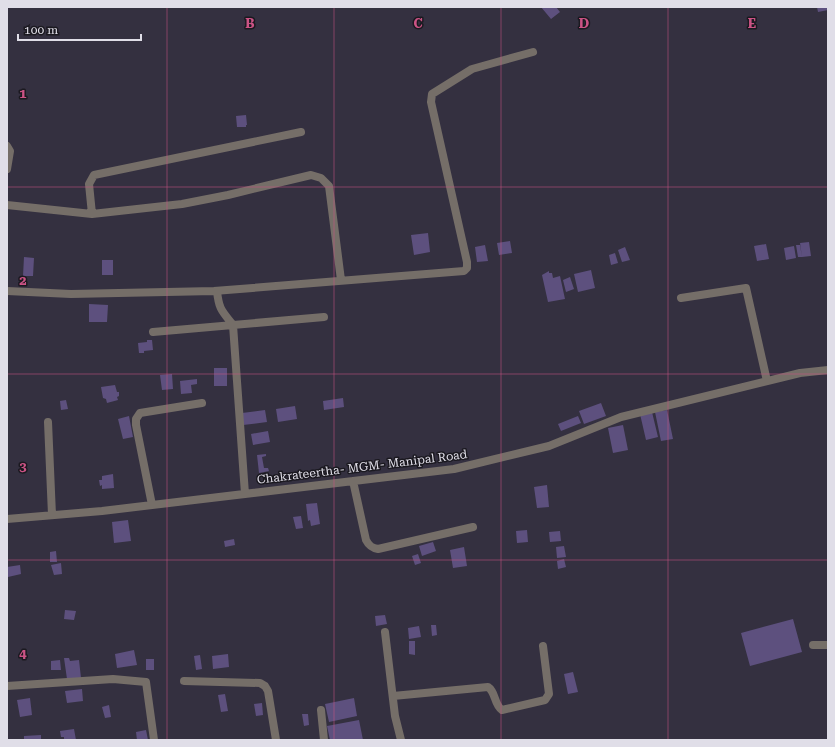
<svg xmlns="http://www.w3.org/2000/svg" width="835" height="747" viewBox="0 0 835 747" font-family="'Roboto Serif',serif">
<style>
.building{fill:#5d507e}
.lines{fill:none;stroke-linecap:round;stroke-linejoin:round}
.minor{stroke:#756e68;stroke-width:8}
.grid{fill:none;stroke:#cb5385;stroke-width:1;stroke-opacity:0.55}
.labels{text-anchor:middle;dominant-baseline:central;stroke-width:3;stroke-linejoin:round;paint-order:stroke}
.street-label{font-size:12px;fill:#e0dee8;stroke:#1b1920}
.grid-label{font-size:13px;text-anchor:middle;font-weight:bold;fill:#cb5385;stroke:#1b1920;stroke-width:3;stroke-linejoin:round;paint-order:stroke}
</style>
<rect width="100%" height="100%" fill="#343040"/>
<path class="building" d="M541,7H556L560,12L551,19Z
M817,7H828V10L818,12Z
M246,115L247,125H246V127H237L236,116Z
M428,233L430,252L414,255L411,235Z
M510,241L512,253L499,255L497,243Z
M809,242L811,256L802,257L800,243Z
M766,244L769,259L757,261L754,246Z
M485,245L488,261L477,262L475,247Z
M796,245H800L802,257H798Z
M794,246L796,258L786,260L784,248Z
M625,247L630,260L622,262L618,250Z
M615,253L618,263L611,265L609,255Z
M24,257L34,258L33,276H23Z
M102,260H113V275H102Z
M591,270L595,288L578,292L574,274Z
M549,271V273H552L553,278L560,276L565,299L548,302L542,275Z
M570,277L574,289L566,292L563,280Z
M89,304L108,305L107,322H89Z
M147,340H152L153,350L144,351V353H139L138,343L147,342Z
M214,368H227V386H214Z
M172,374L173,389L162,390L160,375Z
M197,379V384L191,385L192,393L181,394L180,381Z
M115,385L117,392H119V396L117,397L118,400L107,403L106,399L103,398L101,387Z
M343,398L344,407L324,410L323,401Z
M66,400L68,409L61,410L60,401Z
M601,403L606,416L584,424L579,411Z
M295,406L297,419L278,422L276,409Z
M265,410L267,422L243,425L242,413Z
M667,410L673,439L661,441L655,412Z
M652,412L658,437L646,440L640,414Z
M129,416L133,437L123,439L118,419Z
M578,416L581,423L561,431L558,424Z
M623,425L628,450L613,453L608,428Z
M268,431L270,442L253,445L251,434Z
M266,454V456L262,457L264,468H268L269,471L259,473L257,455Z
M113,474L114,488L102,489V485L100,486L99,480H102V476Z
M547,485L549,507L537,508L534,487Z
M317,503L320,524L311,526L310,520L308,521L306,504Z
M301,516L303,528L296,529L293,517Z
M128,520L131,541L114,543L112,522Z
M527,530L528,542L517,543L516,531Z
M560,531L561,541L550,542L549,532Z
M234,539L235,545L225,547L224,541Z
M433,542L436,551L422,556L419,546Z
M564,546L566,557L557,558L556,547Z
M464,547L467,566L453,568L450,550Z
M56,551L57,562H50V552Z
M418,554L421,563L415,565L412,556Z
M564,559L566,567L558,569L557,561Z
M61,563L62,574L54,575L51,565Z
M20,565L21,574L8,577L7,567Z
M65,610L76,611L74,620L64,619Z
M385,615L387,624L376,626L375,616Z
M793,619L802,652L750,666L741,633Z
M431,625H436L437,635L432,636Z
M419,626L421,637L409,639L408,628Z
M409,641H415V655L409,654Z
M134,650L137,665L117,668L115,654Z
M228,654L229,667L213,669L212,656Z
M200,655L202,669L196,670L194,656Z
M64,658H69L70,661L79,660L81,678L67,679Z
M146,659H154V670H146Z
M60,660L61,670H51V661Z
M573,672L578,692L568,694L564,674Z
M82,689L83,701L67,703L65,691Z
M225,694L228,711L221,712L218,695Z
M30,698L32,715L20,717L17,700Z
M354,698L357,716L329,722L325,704Z
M262,703L263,715L256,716L254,704Z
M109,705L111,717L105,718L102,707Z
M302,714H308L309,725L304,726Z
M359,720L363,740H330L327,726Z
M74,729L76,740H64V737H61L60,731Z
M146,730L148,740H137L136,732Z
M41,735V740H24V736Z"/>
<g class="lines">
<path class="minor" d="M7,146L10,151L7,169
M7,205L92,214L182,204L228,195L311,175L321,178L329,186L341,280
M92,214L89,184L94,175L301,132
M7,291L71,294L214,291L464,271L467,268V262L431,102L432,94L472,69L533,52
M217,291C219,310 222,311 233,325L245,494
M681,298L746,288L767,381
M153,332L324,317
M48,422L52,515
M353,481L366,540C369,546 372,548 378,549L473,527
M152,505L136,425V419L140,413L202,403
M7,519L102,511L454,469L549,446L621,417L800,373L828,370
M385,632L395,716L401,740
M813,645H828
M184,681L260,683L265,686L268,691L276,740
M7,686L113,679L146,682L154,740
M393,696L488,687C496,692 494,705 502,710L545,700L549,694L543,646
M321,710L324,740"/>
</g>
<path class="grid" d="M167,7V740M334,7V740M501,7V740M668,7V740M7,187H828M7,374H828M7,560H828"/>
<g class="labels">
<g class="street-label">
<text transform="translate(362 467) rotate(-7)">Chakrateertha- MGM- Manipal Road</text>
</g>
</g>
<g class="grid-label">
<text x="250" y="28">B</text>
<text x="418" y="28">C</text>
<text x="584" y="28">D</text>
<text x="752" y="28">E</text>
<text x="23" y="98">1</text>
<text x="23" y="285">2</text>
<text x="23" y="471">3</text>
<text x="23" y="658">4</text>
</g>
<rect width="835" height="747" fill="none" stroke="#e0dee8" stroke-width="16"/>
<path d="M18 34v6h123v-6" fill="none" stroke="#e0dee8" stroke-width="2"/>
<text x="24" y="34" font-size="12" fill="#e0dee8" stroke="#1b1920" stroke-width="3" paint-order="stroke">100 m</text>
</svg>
